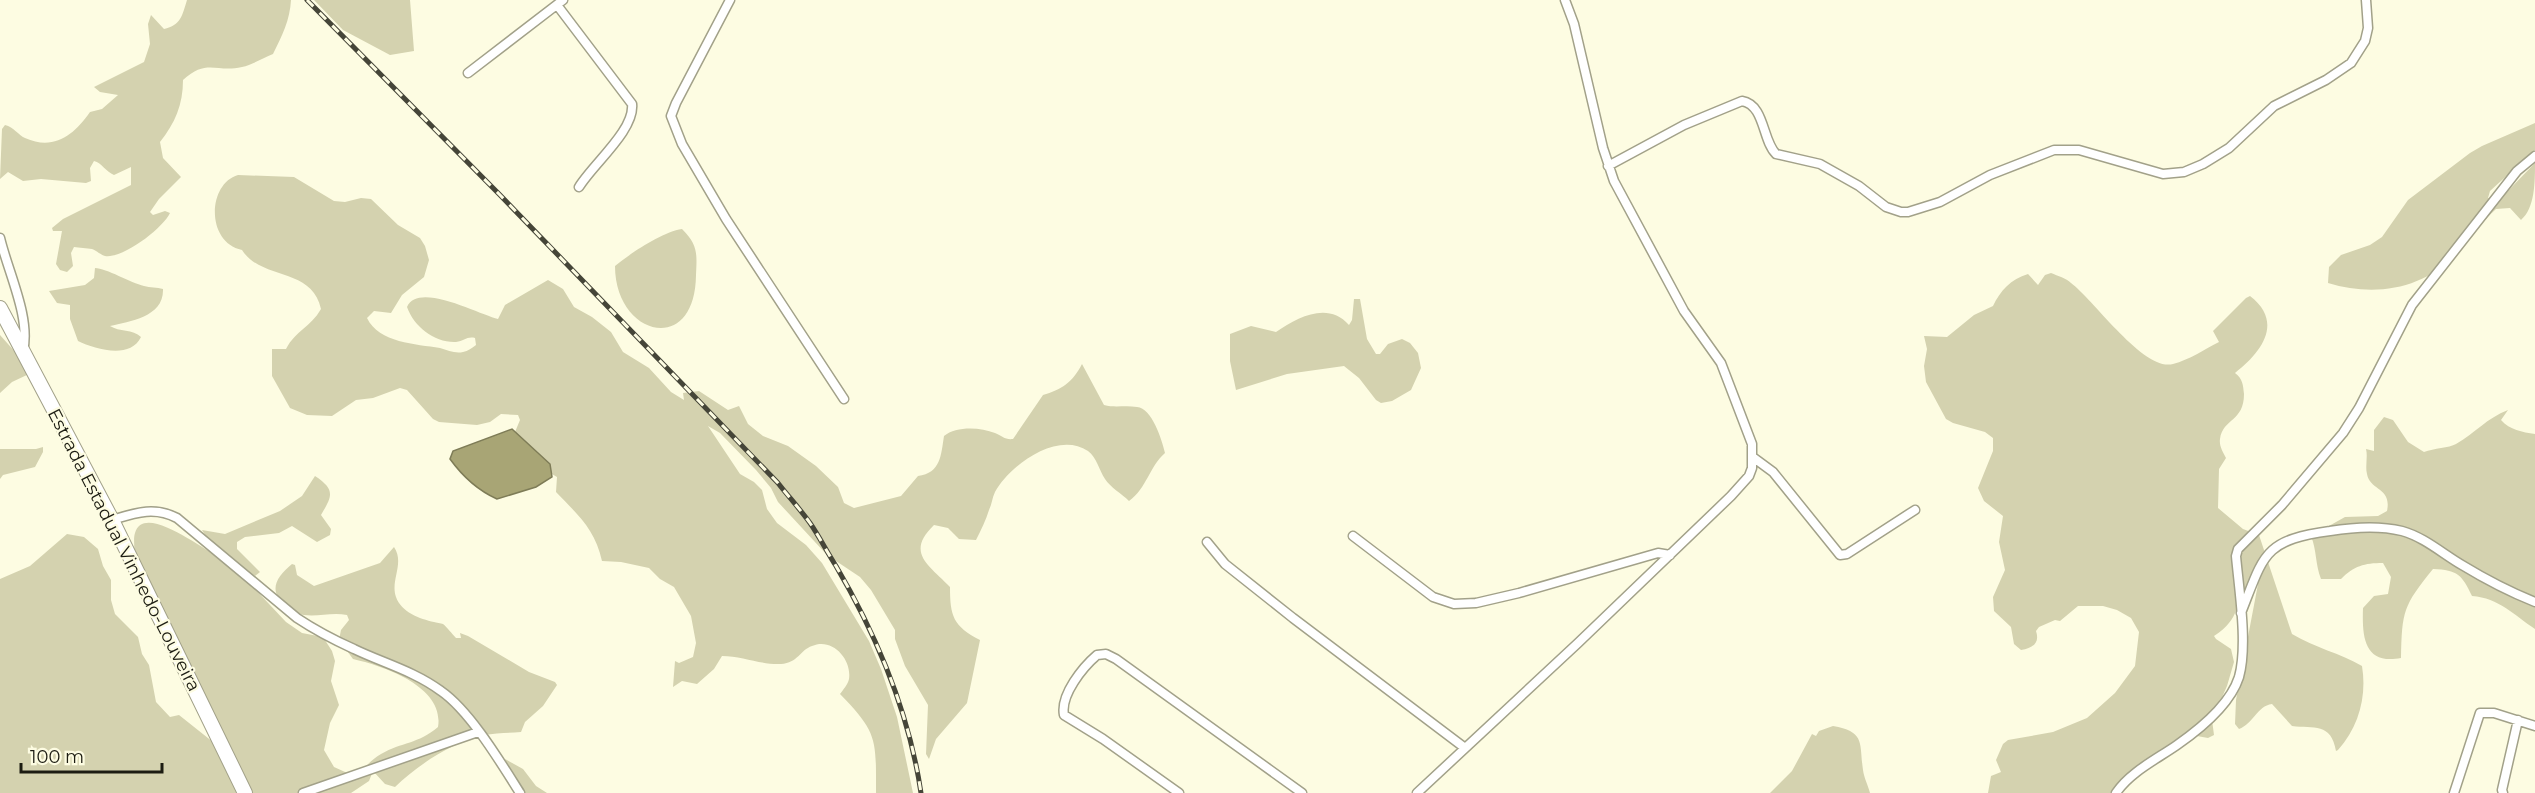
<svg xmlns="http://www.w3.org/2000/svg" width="2535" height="793" viewBox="0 0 2535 793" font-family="Montserrat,sans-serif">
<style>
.green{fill:#d4d2af}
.water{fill:#a8a575;stroke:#7e7c57;stroke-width:1.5}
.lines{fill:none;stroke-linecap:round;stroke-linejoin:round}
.minor-casing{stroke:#a2a189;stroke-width:11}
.primary-casing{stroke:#a2a189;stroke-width:16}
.minor{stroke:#fff;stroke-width:8}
.primary{stroke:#fff;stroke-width:14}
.rail-casing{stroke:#454538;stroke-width:5}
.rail{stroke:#fdfce2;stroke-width:3;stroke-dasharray:9;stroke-linecap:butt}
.labels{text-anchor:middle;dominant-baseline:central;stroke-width:4.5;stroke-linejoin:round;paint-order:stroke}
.street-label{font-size:18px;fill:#1c1c12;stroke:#fdfce2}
</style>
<rect width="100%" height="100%" fill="#fdfce2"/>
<path class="green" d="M187,0H291C290,20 282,36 273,54C263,58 252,65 242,67C216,73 207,58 183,80C183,105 175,123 160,142L163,158L181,177L159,199L150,212L153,215L165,211L170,213C163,228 123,259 105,256C101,255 97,251 92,249C87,248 79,248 74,247L71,253L73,266L67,272L60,270L56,264L62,231H53L52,228L63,219L131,185V167L114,175C106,172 102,163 94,161L90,168L91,181L86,183L41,179L23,181L8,172L0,179L2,129L5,125C14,127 18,135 25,138C54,151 74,135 90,112L102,109L118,95L100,92L94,87L144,62L150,44L148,24L151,15L164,29C181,25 182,16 187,0Z
M314,0H410L414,51L390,55L343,30Z
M2535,123V150L2490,191L2488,198L2494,201L2503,196L2535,163C2535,182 2535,208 2521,220L2510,208L2496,209C2481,223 2469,239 2456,254C2422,290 2374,297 2328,283L2329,267L2341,255L2370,245L2382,237L2408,200L2470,153L2482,146Z
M238,175L294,177L334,201L345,202L361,198L371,199L398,225L420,238L425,246L429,260L424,277L402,295L391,313L374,311L367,318C379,343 416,344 440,348C448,350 455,354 463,352C468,351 472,348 476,345L475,338C467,336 464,341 456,342C435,343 414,327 407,307C418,281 480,315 498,319L505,305L548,280L563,289L574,307L592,317L611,332L623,352L649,368L671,392L684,400L683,393L699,391L728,410L739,406L748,424L763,436L788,446L816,466L838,487L844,503L854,508L901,496L918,476C941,473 941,455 944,436C956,426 980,427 995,433C1002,436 1005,440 1013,439L1043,395C1061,390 1073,382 1082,364L1104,405C1115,408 1125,405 1137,407C1152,408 1162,440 1165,453C1149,467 1147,488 1129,501C1122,494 1110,487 1105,479C1099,470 1097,458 1088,451C1057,430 1009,466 995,492C992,498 992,504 989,510C986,520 981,530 976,540L959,539L948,528L934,525C905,553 929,565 950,587C950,616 953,626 980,640L967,703L936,739L929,759L926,754L928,705L905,666L895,639V630L871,590L860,577L827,555L778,502L771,488L756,470L720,433L708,426L740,474L754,482L762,490L767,509L777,523L806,545L822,563L869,641L881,669L897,717L913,793H876C876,739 878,733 840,694C843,690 848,684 849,679C852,659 832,637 812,646C800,650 798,663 781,664C761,665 742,656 722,656L714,669L697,684L682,681L673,687L675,661L679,663L693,657L696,643L691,616L674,587L660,579L649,568L621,562L602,561C595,529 578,515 556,492L557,477L533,463L515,432L520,420L518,415L501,414L490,422L477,425L439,422L433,419L407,390L400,388L373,398L356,400L332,416L307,415L290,408L272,376V349H286C296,330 310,328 321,309C312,267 262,281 242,250C206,243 207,184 238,175Z
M682,229C698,245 697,253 696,275C695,357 615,336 615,266C631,253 662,232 682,229Z
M95,268C106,268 131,283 144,286C150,288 157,287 163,289C164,317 130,321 110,326C119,332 133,329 141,337C130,360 95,349 78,341L70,319V305L57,303L49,291L85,285L94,278Z
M2051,273C2058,276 2066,278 2071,283C2094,300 2144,372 2173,364C2189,360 2205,349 2219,342L2213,331L2246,298L2250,296C2284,322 2262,352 2235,373C2243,379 2243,385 2244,394C2244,422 2223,418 2220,439C2219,446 2223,452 2226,458L2219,469L2218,508L2243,529L2259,535L2292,634C2315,648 2340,653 2362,666C2367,696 2359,727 2338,750L2336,751C2331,722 2314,729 2292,726L2272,704C2257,706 2253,724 2239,729L2235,724L2236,700L2258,584H2250C2233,604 2242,618 2214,636L2216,639L2231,649L2234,662L2227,686L2212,720L2214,735L2208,738L2197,736L2162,753L2115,793H1988L1991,776L2001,772L1996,760L2003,744L2008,740L2053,732L2087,718L2115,693L2135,666L2139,632L2131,618L2117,610L2103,606H2078L2060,621L2055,620L2039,627L2036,631C2040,643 2033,648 2021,650L2014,644L2011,627L1994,611L1993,597L2005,570L1999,542L2003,516L1984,501L1978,488L1993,451V438L1985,432L1953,423L1946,419L1926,382L1924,366L1927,349L1924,336L1947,337L1974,315L1993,306C2000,291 2011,279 2028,274L2038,285L2045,275Z
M1354,299H1360L1367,339L1376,354H1380L1388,344L1402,339L1410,343L1418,353L1421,368L1411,390L1392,401L1381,403L1376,400L1359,378L1344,366L1287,374L1236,390L1230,361V334L1251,326L1276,332C1298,317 1328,301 1349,325L1352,320Z
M0,335L24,362L29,374L12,382L0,393Z
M2508,410L2501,420C2510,430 2522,432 2535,434V629C2514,615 2499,598 2472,596C2462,575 2458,570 2433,569C2403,606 2402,611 2401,658C2364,665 2362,637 2363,608L2374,596L2388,594L2391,577L2383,563C2364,563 2354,566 2341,579H2321C2315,564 2317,551 2311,536L2345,517L2378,516L2387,511C2392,487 2370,491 2367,474C2365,466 2368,457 2366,449L2374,451V430L2384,417L2393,420L2408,442L2424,452C2434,448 2449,448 2456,444C2475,433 2487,418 2508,410Z
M43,447V452L35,467L3,475L0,479V449H36Z
M315,476C336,490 332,496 321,515L331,529L330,535L317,542L292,526L279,533L245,537L237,542V549L260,572L255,576L240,569L237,570L286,622L302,633L323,637L332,651L335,661L331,681L339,705L330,723L324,750L334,767L354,776C364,770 370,760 381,754C402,742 418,744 438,727C445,687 384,666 353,659L339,640L341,630L349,620L347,615C332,612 318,617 304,615C297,614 292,610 287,606C267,592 276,577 292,564L295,565L297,575L314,586L380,563L394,547C405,563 390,580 396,597C401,612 420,619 434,622C436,623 441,623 443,624C447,627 452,634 456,638H461L460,633L468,636L529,672L555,682L557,685L543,706L525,722L521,732C509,733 496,733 484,735C452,742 418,765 395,787L385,784L373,771L369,781L351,793H0V579L30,566L67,534L84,537L98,549L103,566L111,580V600L115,614L138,637L142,654L149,665L156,702L170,717L179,715L218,746L134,552C135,547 133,539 135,533C144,502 204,551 218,556L202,530L225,534L280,511L302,496Z
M1833,726C1866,732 1859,743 1863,770C1864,778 1868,785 1870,793H1770L1792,771L1812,734L1816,736L1819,731Z
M505,759L523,769L536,786L547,793H522C518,780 508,772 505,759Z"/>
<path class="water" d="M512,429L550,464L552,477L536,487L497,499C477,490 463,477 450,459L453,451Z"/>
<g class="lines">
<defs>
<path id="minor" d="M730,0L676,103L671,116L682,144L726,219L844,399
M557,5L632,104C635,130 593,164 579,187
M468,73L563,0
M1608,166L1684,125L1742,101C1765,105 1762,140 1776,154L1820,164L1859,186L1886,207L1901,212H1908L1940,202L1990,175L2054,150H2079L2163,174L2184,172L2203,164L2229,148L2274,106L2326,80L2351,63L2365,41L2368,28L2366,0
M0,238C8,272 31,318 23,351
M1754,458L1773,472L1840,555L1847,554L1915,510
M112,520C135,513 154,506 177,518L297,618C315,630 334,640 354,649C383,663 414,671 441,691C470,711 501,763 520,793
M1353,536L1433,597L1454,604L1476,603L1519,593L1658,553L1670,555
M1207,542L1225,564L1293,618L1465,748
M2241,613C2264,555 2263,540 2330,531C2354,527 2378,525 2402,531C2424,537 2443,554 2462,565C2485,579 2510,592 2535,602
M303,793L478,732
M1179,793L1103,739L1064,715C1060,695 1083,667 1097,655L1106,654L1116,659L1302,793
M1417,793L1578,643L1731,496L1749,476L1752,468V444L1721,363L1684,311L1614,181L1603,148L1574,24L1565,0
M2116,793C2130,772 2157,759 2177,745C2200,729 2230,705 2239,677C2248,645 2239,590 2236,556L2238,549L2282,505L2343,433L2359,408L2412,305L2517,171L2535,156
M2454,793L2480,713H2494L2535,726
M2503,793L2502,790L2518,720"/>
<path id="primary" d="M0,308L112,520L245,793"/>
</defs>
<use href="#minor" class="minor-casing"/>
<use href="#primary" class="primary-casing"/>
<use href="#minor" class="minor"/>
<use href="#primary" class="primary"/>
<defs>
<path id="rail" d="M307,0L500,195L778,483C788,496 800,509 810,523C819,536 827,552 836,566C877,636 909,712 921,793"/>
</defs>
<use href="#rail" class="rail-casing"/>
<use href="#rail" class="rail"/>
</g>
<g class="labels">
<g class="street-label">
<text transform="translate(124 550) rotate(63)">Estrada Estadual Vinhedo-Louveira</text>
</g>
</g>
<path d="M21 763v9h141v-9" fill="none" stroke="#1c1c12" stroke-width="3"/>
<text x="30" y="763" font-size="18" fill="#1c1c12" stroke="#fdfce2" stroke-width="4.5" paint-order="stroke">100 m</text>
</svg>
